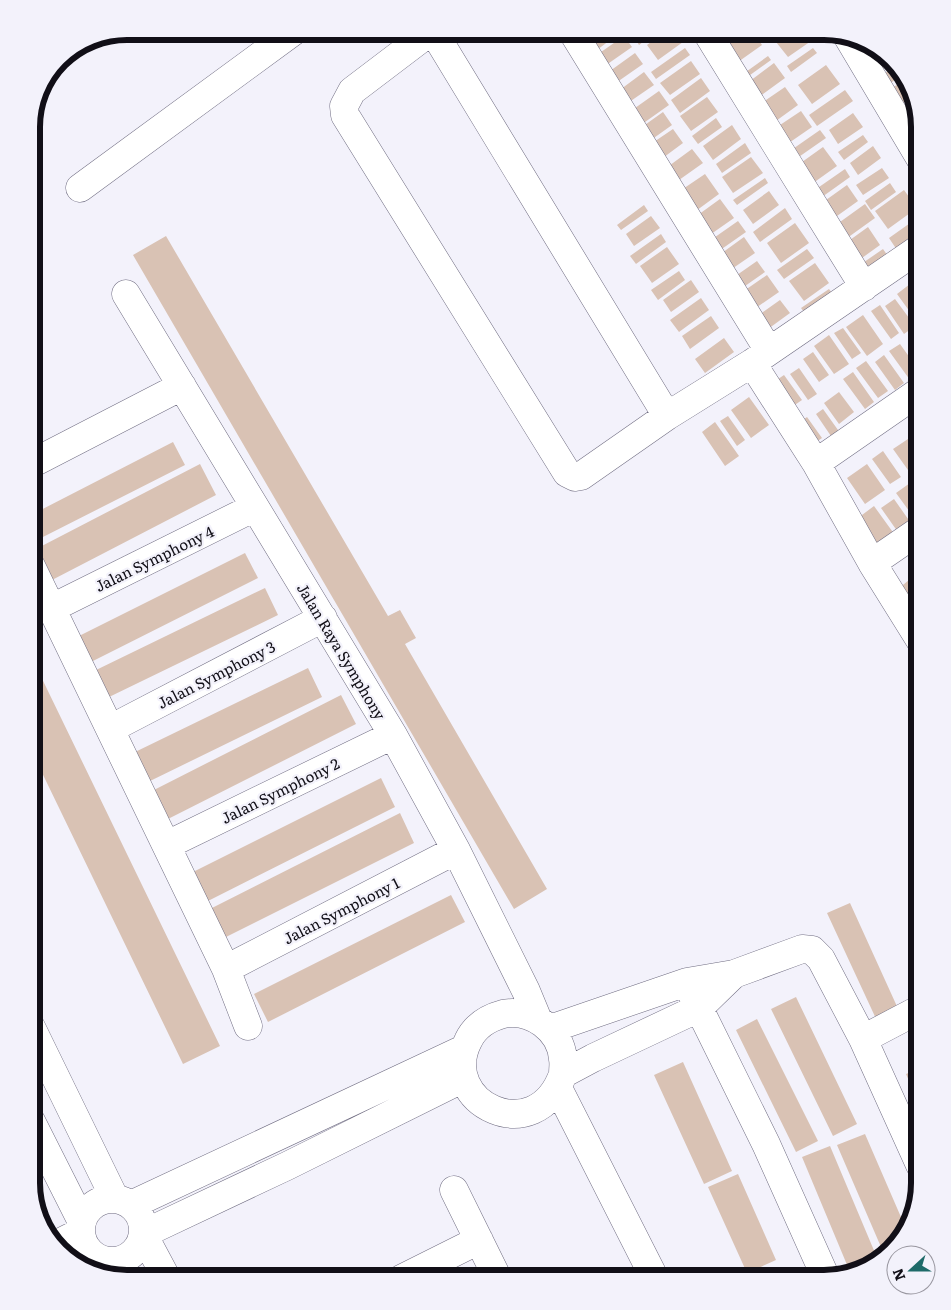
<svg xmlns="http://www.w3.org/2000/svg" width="951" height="1310" viewBox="0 0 951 1310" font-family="Literata,serif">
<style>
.building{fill:#d9c2b4}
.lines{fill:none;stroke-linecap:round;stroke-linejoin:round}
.minor-casing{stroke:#716e83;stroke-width:29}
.minor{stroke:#fff;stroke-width:28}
.labels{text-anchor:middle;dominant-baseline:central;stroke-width:4.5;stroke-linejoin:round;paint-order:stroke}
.street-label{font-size:15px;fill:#110f17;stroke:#f3f2fb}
.rim{fill:none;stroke:#110f17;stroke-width:6}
</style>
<rect width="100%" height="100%" fill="#f3f2fb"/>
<path class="building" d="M609,31H622L593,53L588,46Z
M636,31H657L639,45L632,34Z
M666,31H676L683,42L658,60L647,45Z
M737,31H753L762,45L738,62L724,41Z
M771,31H788L773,42L767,34Z
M791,31H808L814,39L788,57L776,42Z
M624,36L632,47L599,70L591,59Z
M685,48L690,55L656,79L651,72Z
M813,48L817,53L791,72L787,66Z
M879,51L891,63L873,74L864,60Z
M635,53L643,64L610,87L603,76Z
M768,56L771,60L739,83L736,79Z
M691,61L700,74L670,95L660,83Z
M774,63L785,78L756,99L746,84Z
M826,65L840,84L812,104L798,85Z
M895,67L903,75L884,87L878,77Z
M644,72L654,85L622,107L613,95Z
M701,78L710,91L680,113L671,100Z
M907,79L912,97L892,109L883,93Z
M785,87L798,105L769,126L756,107Z
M845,90L853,101L817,126L809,115Z
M659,91L669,105L638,127L628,113Z
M707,97L718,112L691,131L680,116Z
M913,101L914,107L904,115L901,110Z
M801,111L812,127L783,147L771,131Z
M663,112L672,125L644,145L635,132Z
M853,113L863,127L838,144L829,130Z
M916,115L920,127V142L911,119Z
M716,118L722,127L698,144L692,136Z
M732,125L741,139L713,160L703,146Z
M673,129L683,143L656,163L645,148Z
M820,130L826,138L793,161L787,153Z
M863,135L868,142L844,160L838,152Z
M745,143L751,153L722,173L716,164Z
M873,146L881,158L858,175L850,163Z
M823,147L837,166L809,186L795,167Z
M692,149L703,163L672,185L662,171Z
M751,157L763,173L733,193L722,177Z
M882,168L889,178L863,195L856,185Z
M845,169L850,177L815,202L809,194Z
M705,174L719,194L689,216L674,195Z
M765,178L768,183L737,205L733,200Z
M890,183L896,192L871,210L865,201Z
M847,185L858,201L830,221L819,205Z
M904,190L917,208L888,229L875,211Z
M769,191L779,205L753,224L743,210Z
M720,199L734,218L704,239L691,220Z
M865,204L875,218L843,241L833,227Z
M644,205L648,211L621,230L617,225Z
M785,208L792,219L760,242L753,232Z
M651,216L660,228L634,246L626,234Z
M920,216V238L899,253L889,238Z
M738,221L746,232L716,253L708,242Z
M795,223L809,243L781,263L767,243Z
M868,227L880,245L855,263L843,245Z
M661,234L666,242L636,264L630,256Z
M166,236L388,616L400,610L416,638L405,644L547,889L514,909L133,255Z
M744,237L755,253L726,273L715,258Z
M667,247L679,264L652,283L640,266Z
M807,249L814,258L784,279L777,270Z
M883,249L890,259L861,279L854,269Z
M757,261L765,272L735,293L727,282Z
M815,263L829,283L804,301L789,281Z
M679,271L685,280L658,300L651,290Z
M767,275L779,292L750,312L738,295Z
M691,280L699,292L671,312L663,300Z
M910,284L920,298V322L918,323L897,294Z
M829,289L835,297L807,316L801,308Z
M701,298L709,310L679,332L670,320Z
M895,299L915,326L904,334L885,306Z
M780,300L790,313L768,329L759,315Z
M880,305L899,333L891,339L871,311Z
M863,315L883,344L867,356L846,327Z
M711,316L719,328L690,349L682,336Z
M843,328L861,353L852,359L834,333Z
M829,335L849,364L834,374L814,346Z
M724,338L734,352L705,373L695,359Z
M920,343V355L914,347Z
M900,344L920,372V390L918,391L889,351Z
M813,352L829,375L819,382L803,359Z
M884,355L904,383L895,390L875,362Z
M866,361L888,391L878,398L856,368Z
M799,368L817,394L808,400L790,374Z
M853,372L874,402L865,409L843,379Z
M784,375L802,400L786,411L768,386Z
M839,392L854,412L839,424L824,403Z
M749,397L769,425L751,438L731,410Z
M823,409L843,437L835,442L816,414Z
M728,416L745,440L737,446L720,421Z
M807,417L822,438L809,447L794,426Z
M715,422L739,456L725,466L702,432Z
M918,426L920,428V444L911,431Z
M908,439L920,456V462L908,470L893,449Z
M173,442L185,465L41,538L31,519V515Z
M883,451L901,477L890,484L872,459Z
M200,464L216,495L52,580L36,549Z
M867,464L885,490L865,504L847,478Z
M920,470V482L914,474Z
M910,483L920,497V526L896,493Z
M894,499L913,526L900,535L881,508Z
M874,506L900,542L879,557L854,521Z
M245,553L258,578L89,663L77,637Z
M920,566V581L912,571Z
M909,580L920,594L919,614L898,589Z
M265,588L278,615L107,698L94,671Z
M31,656L220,1046L183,1064L31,750Z
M308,668L322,697L148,782L133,753Z
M341,695L356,724L164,821L150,792Z
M381,778L395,807L204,903L189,874Z
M400,813L414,843L222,939L208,910Z
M451,895L465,922L268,1022L254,994Z
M850,903L900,1013L878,1023L827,913Z
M920,964V985L911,969Z
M796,997L857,1124L833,1136L771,1009Z
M757,1019L818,1141L796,1152L736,1030Z
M683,1062L732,1171L704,1184L654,1075Z
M920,1068V1106L906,1074Z
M865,1134L907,1231L884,1254L837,1145Z
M830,1146L878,1260L872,1266L850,1272L802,1157Z
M738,1174L776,1260L747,1273L708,1187Z
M778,1267L783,1279H750Z"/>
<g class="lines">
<defs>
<path id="minor" d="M431,31L352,91L344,106L345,115L567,473L575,477L581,476L667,416L752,363L920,248
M433,31L667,416
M572,31L769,351
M706,31L864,287
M848,37L920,158
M80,188L294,31
M126,294L393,735L456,850L526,991L538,1020
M752,363L816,463L872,563L920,640
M816,463L920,391
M31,464L182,386
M872,563L920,530
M31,566L226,969L248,1026
M52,608L255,507
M110,729L323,618
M167,845L393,735
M226,969L456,850
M691,992L766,1144L826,1278
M31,1027L115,1199
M550,1029L687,982L734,974L802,949L812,950L821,959L863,1039L920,1165
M863,1039L920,1009
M563,1074C563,1069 564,1064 563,1059C561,1030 531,1008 503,1014C488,1018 475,1026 468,1041C437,1103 536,1151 563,1074L593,1058L699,1008L734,974
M558,1088L655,1279
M31,1121L82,1222
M454,1190L498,1279
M81 1230a31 31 0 1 1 62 0a31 31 0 1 1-62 0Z
M131,1205L464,1049
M57,1244L81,1232
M167,1279L143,1234L287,1166L464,1078
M401,1279L479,1240"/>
</defs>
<use href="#minor" class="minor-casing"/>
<use href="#minor" class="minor"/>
</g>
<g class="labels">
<g class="street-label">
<text transform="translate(154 558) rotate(-26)">Jalan Symphony 4</text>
<text transform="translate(342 651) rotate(59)">Jalan Raya Symphony</text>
<text transform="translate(216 674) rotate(-27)">Jalan Symphony 3</text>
<text transform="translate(280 790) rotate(-26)">Jalan Symphony 2</text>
<text transform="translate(341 910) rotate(-27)">Jalan Symphony 1</text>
</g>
</g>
<path d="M0 0H951V1310H0ZM127 40H824A87 87 0 0 1 911 127V1183A87 87 0 0 1 824 1270H127A87 87 0 0 1 40 1183V127A87 87 0 0 1 127 40Z" fill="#f3f2fb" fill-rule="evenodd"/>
<path class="rim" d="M127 40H824A87 87 0 0 1 911 127V1183A87 87 0 0 1 824 1270H127A87 87 0 0 1 40 1183V127A87 87 0 0 1 127 40Z"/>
<g transform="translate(911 1270) rotate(249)"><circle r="24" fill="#f3f2fb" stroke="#9997a0"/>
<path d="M0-4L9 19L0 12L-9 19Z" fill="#1e6a69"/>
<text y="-8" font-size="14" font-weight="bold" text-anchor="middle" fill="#110f17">N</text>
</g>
</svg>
